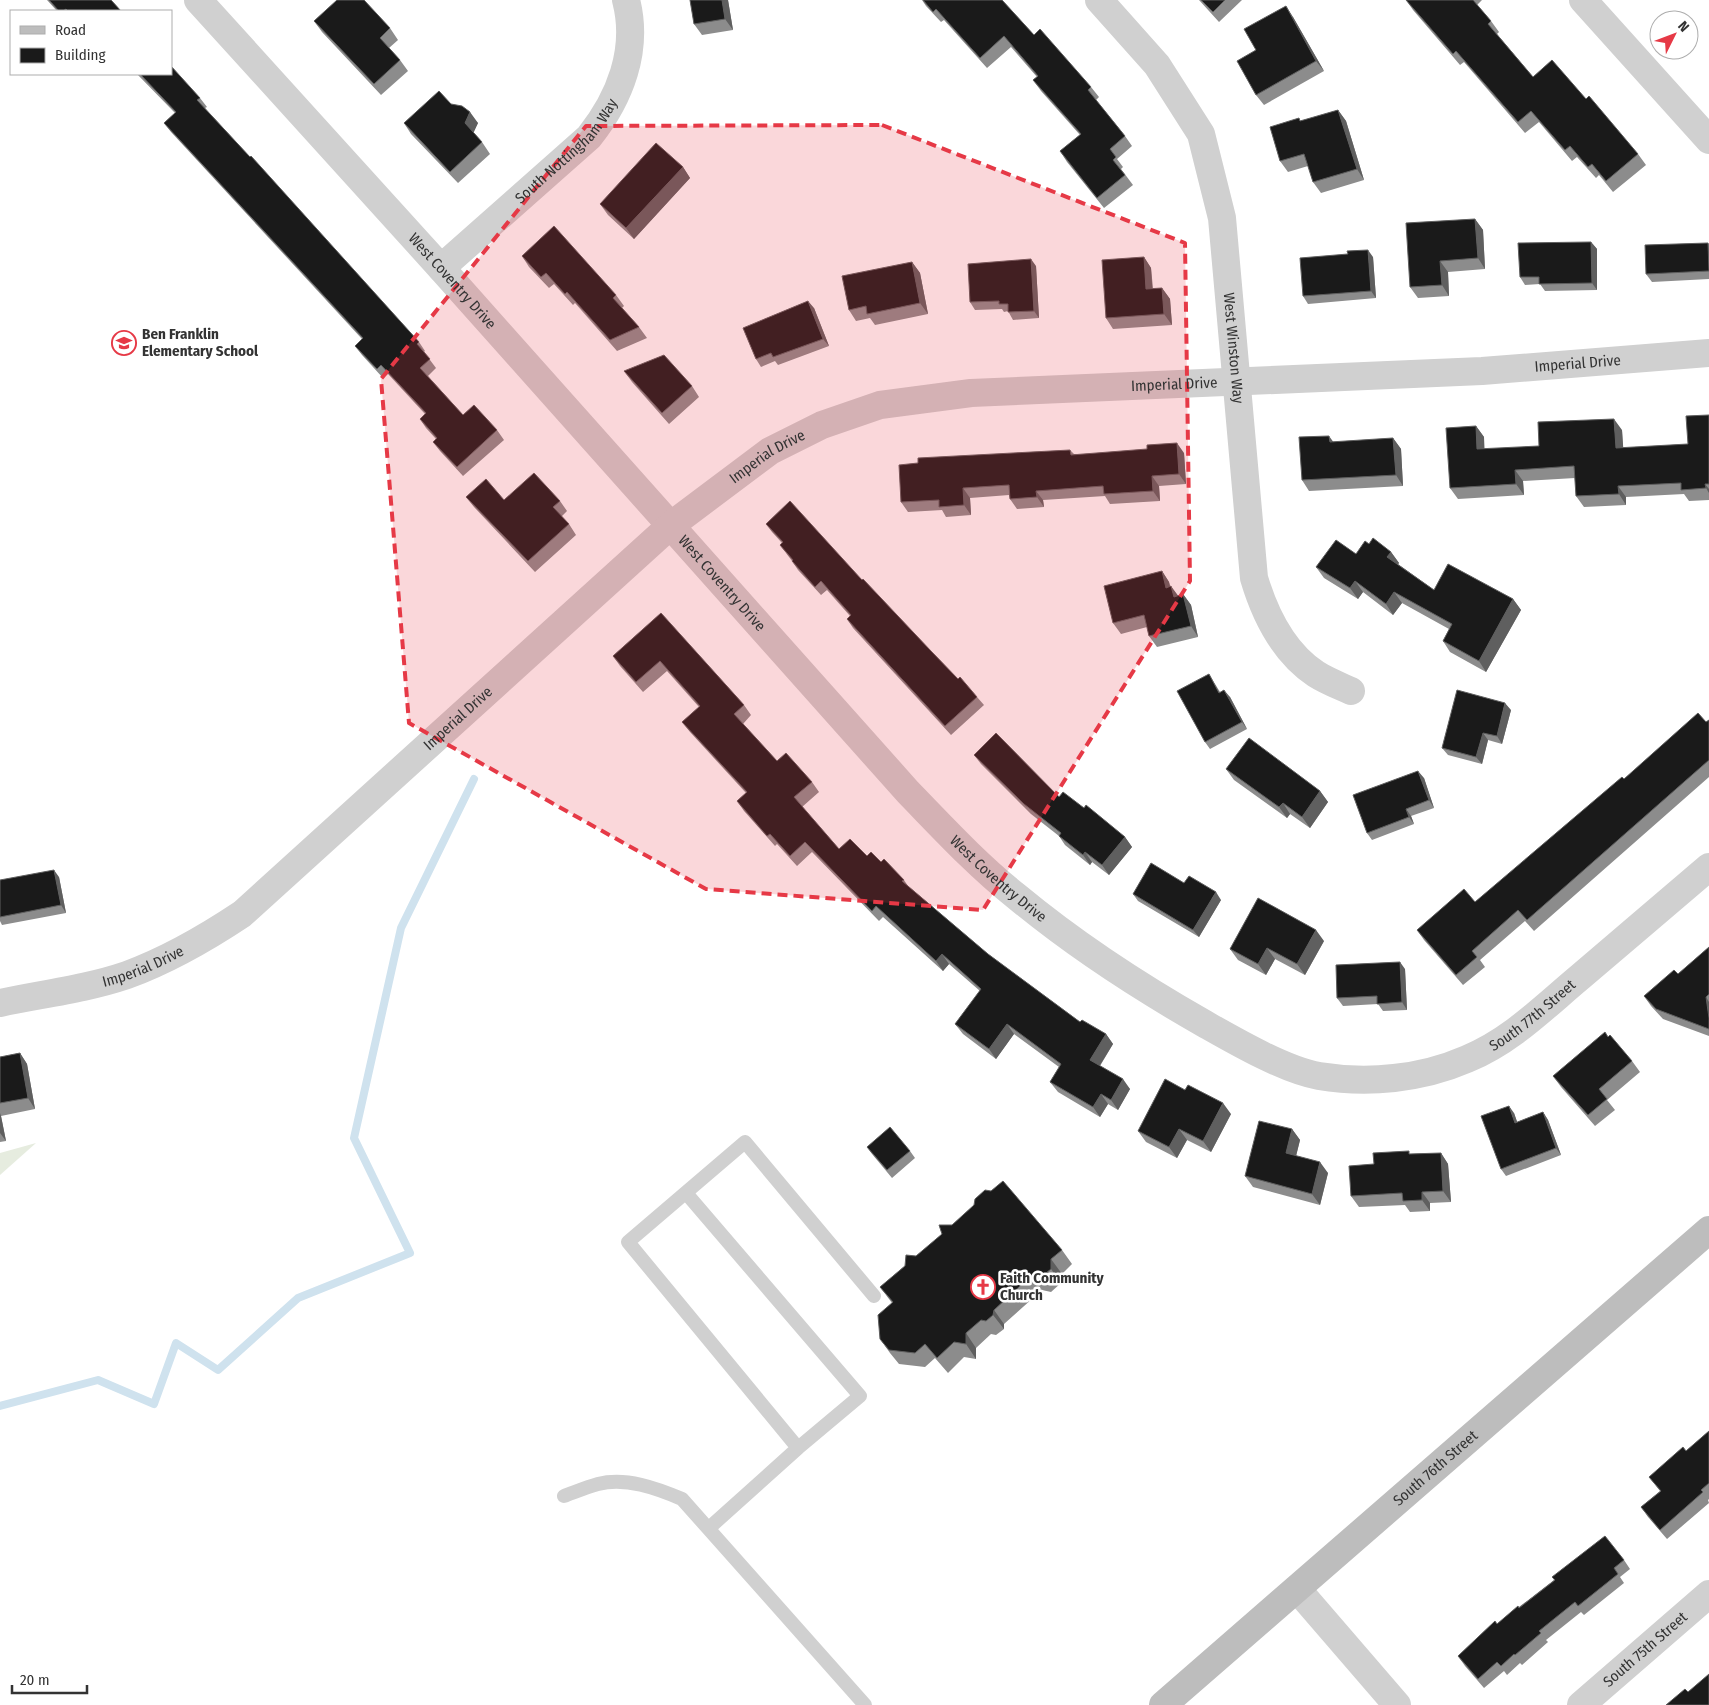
<svg xmlns="http://www.w3.org/2000/svg" width="1709" height="1705" viewBox="0 0 1709 1705" font-family="'Fira Sans Condensed',sans-serif">
<style>
.green{fill:#e6ecdf}
.lines{fill:none;stroke-linecap:round;stroke-linejoin:round}
.stream{stroke:#cfe2ee;stroke-width:8}
.lane{stroke:#d0d0d0;stroke-width:14}
.street{stroke:#d0d0d0;stroke-width:28}
.secondary{stroke:#bdbdbd;stroke-width:28}
.wall{fill:#8c8c8c}
.shaded-wall{fill:#5f5f5f}
.building{fill:#1a1a1a;stroke:#5f5f5f}
.marked{fill:#e63946;fill-opacity:0.2;stroke:#e63946;stroke-width:4;stroke-dasharray:10 6;stroke-linejoin:round}
.labels{text-anchor:middle;dominant-baseline:central;stroke-width:5;stroke-linejoin:round;paint-order:stroke}
.street-label{font-size:15px;fill:#333;stroke:#fff}
.poi-label{font-size:15px;font-weight:bold;fill:#333;stroke:#fff;text-anchor:start}
</style>
<rect width="100%" height="100%" fill="#fff"/>
<path class="green" d="M36,1143L0,1175V1153Z"/>
<g class="lines">
<path class="stream" d="M0,1406L98,1380L154,1404L176,1343L218,1370L298,1298L410,1253L354,1138L401,928L474,779"/>
<path class="lane" d="M686,1193L860,1396L798,1448
M564,1496C575,1492 587,1487 598,1484C626,1477 656,1488 682,1499L865,1705
M709,1528L798,1448L628,1242L745,1142L874,1296"/>
<g class="street">
<path id="s1" d="M198,0L441,268L908,792C943,828 977,865 1016,896C1075,945 1138,986 1205,1024C1235,1041 1285,1070 1319,1076C1368,1084 1421,1079 1467,1059C1511,1041 1544,1007 1580,977C1623,940 1666,904 1709,867"/>
<path id="s2" d="M1099,0L1157,65L1201,134L1222,218L1254,578C1265,615 1283,652 1316,674C1327,681 1340,686 1351,691"/>
<path d="M1583,0L1709,140"/>
<path id="s3" d="M441,268L589,137C620,98 639,50 626,0"/>
<path id="s4" d="M0,1003C42,994 86,989 127,975C168,960 206,938 242,914L670,526L770,451L822,425L880,405L971,393L1482,371L1709,353"/>
<path d="M1297,1589L1397,1705"/>
<path id="s5" d="M1581,1705L1709,1594"/>
</g>
<path class="secondary" id="s6" d="M1163,1705L1709,1230"/>
</g>
<path class="wall" d="M47,0H111L121,11H57Z
M690,0H728L733,30L702,35L694,24Z
M922,0H1002L1034,35L1091,87L1099,97L1096,100L1125,136L1132,146L1117,159L1123,167L1121,169L1133,185L1104,208L1067,162L1060,151L1080,135L1041,91L1033,80L1037,77L1011,47L987,68L944,20L941,22L926,6Z
M1199,0H1242L1219,22Z
M1406,0H1482L1477,5L1491,21L1499,32L1497,34L1533,77L1586,99L1638,154L1646,165L1613,192L1599,175L1596,178L1577,157L1572,161L1539,122L1525,133L1464,62L1460,65L1413,10Z
M1293,17L1324,71L1264,105L1256,95V50Z
M314,21L390,28L398,40L389,48L400,60L408,71L381,95L322,32Z
M137,74H171L200,98L207,107L205,108L419,342L425,351L424,352L436,368L428,376L463,415L497,430L504,440L463,476L440,451L433,442L436,439L426,428L420,419L425,414L388,374L383,378L362,355L355,346L362,339L171,132L164,123L175,113Z
M451,104L478,123L473,132L482,142L490,154L458,183L411,134L404,123Z
M1338,110L1346,121L1364,180L1321,193L1313,182L1308,166L1288,172L1280,161L1301,121Z
M683,167L690,178L634,239L608,215L600,204Z
M1475,219L1483,230L1485,269L1448,272L1449,296L1418,298L1410,287Z
M1591,242L1597,249V290L1545,291L1540,284L1525,285L1520,277Z
M1708,243L1709,244V279L1652,282L1646,274Z
M522,256L616,295L624,306L622,308L639,327L647,338L617,351L575,303L573,305L554,284L549,288L529,267Z
M1144,257L1151,268L1153,288H1162L1170,299L1172,325L1113,329L1106,318Z
M1373,257L1376,298L1308,304L1303,296Z
M912,262L920,273L928,314L875,325L870,318L856,321L849,310Z
M1036,266L1039,318L1013,320L1008,311L1004,312L1002,309L975,310L970,302Z
M814,308L829,346L778,365L775,361L761,367L756,359Z
M624,371L692,386L699,397L669,424L632,382Z
M1709,415V500L1689,501L1684,494L1626,497V505L1584,507L1576,496L1575,478L1523,481L1524,495L1458,499L1450,488L1476,426L1484,437V449L1539,446L1622,430L1623,448L1688,444Z
M1393,438L1401,449L1403,486L1309,491L1302,480Z
M1070,450L1074,454L1184,453L1186,484L1159,486L1160,501L1110,504L1105,496L1043,500L1044,507L1017,509L1010,499L1009,495L970,498L971,515L946,517L942,510L908,512L901,502Z
M466,497L504,500L560,501L567,511L561,517L569,524L576,535L535,572L474,507Z
M766,524L862,580L958,679L977,697L984,705L951,735L853,628L847,619L850,616L827,590L821,595L798,570L792,561L780,545L782,543L772,532Z
M1369,544L1391,552L1399,563L1398,564L1434,590L1513,599L1521,610L1486,672L1450,652L1443,641L1449,629L1402,603L1393,615L1363,592L1358,599L1324,578L1316,567L1356,554Z
M1162,571L1169,582L1170,586L1178,596L1183,594L1191,605L1198,637L1157,647L1149,636L1147,627L1121,634L1113,623Z
M661,613L744,705L751,715L743,724L777,761L812,782L819,792L802,807L839,849L867,856L881,862L904,880L908,886L988,954L1080,1022L1106,1034L1113,1044L1100,1066L1130,1089L1118,1110L1108,1104L1100,1117L1058,1092L1050,1082L1059,1067L1014,1034L996,1059L963,1034L955,1024L980,991L949,964L943,971L883,917L879,921L812,852L797,866L777,844L775,846L744,811L737,801L746,793L690,732L682,722L699,707L667,671L643,692L620,666L613,656Z
M1209,674L1220,692L1230,697L1247,729L1210,749L1205,742Z
M1511,710L1502,744L1488,740L1482,764L1448,755L1442,748Z
M1709,720V777L1534,931L1525,921L1480,960L1485,967L1463,985L1424,940L1417,930L1475,902L1624,779Z
M974,755L1084,808L1125,837L1132,847L1109,875L1092,862L1090,865L1065,845L1059,836L1031,814L981,764Z
M1226,769L1320,791L1328,802L1310,828L1290,814L1287,818L1234,780Z
M1424,778L1434,808L1411,816L1414,824L1372,840L1367,833Z
M59,877L66,913L2,925L0,921V880Z
M1133,894L1221,900L1199,937L1138,901Z
M1324,941L1305,975L1275,959L1266,975L1238,960L1230,949Z
M1709,947V1036L1663,1019L1651,1006L1644,996L1678,974Z
M1405,969L1407,1010L1383,1011L1378,1004L1343,1006L1337,998Z
M1608,1037L1632,1061L1640,1072L1607,1100L1615,1110L1595,1126L1561,1087L1553,1076Z
M20,1053L27,1064L35,1109L1,1116L6,1141L0,1142V1057Z
M1543,1112L1548,1120L1561,1155L1506,1176L1501,1169L1514,1113L1517,1122Z
M1231,1114L1211,1152L1187,1140L1177,1158L1146,1142L1138,1131Z
M1292,1129L1300,1140L1296,1156L1328,1173L1320,1205L1253,1187L1245,1176Z
M867,1147L910,1151L915,1158L892,1178L872,1154Z
M1441,1153L1448,1164L1451,1202L1430,1203V1211L1410,1212L1405,1205L1359,1207L1351,1196L1374,1164L1411,1154Z
M1062,1250L1072,1264L1062,1274L1061,1283L1051,1292L1042,1290L1004,1324V1329L996,1335L991,1334L976,1348V1359L964,1357L948,1373L935,1358L925,1367L899,1364L890,1353L880,1339L892,1303L880,1287L916,1256Z
M1709,1431V1499L1708,1500L1709,1503L1667,1539L1648,1517L1641,1507L1660,1491L1649,1477L1686,1451Z
M1624,1560L1630,1569L1620,1577L1624,1583L1584,1615L1581,1612L1546,1640L1548,1642L1522,1665L1520,1663L1507,1675L1504,1671L1484,1688L1465,1666L1458,1656L1497,1624L1554,1580L1552,1577Z"/>
<path class="shaded-wall" d="M722,0H728L733,30L725,19Z
M1286,6L1293,17L1324,71L1316,61Z
M1338,110L1346,121L1364,180L1357,169Z
M470,112L478,123L473,134L465,123Z
M683,167L690,178L634,239L626,228Z
M1475,219L1483,230L1485,269L1478,258Z
M1591,242L1597,249V290L1592,283Z
M1368,250L1373,257L1376,298L1371,291Z
M1144,257L1151,268L1153,300L1146,289Z
M1031,259L1036,266L1039,318L1034,311Z
M1440,261L1448,272L1449,296L1442,285Z
M912,262L920,273L928,314L920,303Z
M1162,288L1170,299L1172,325L1164,314Z
M808,301L814,308L829,346L823,339Z
M1614,419L1622,430L1624,459L1616,448Z
M1476,426L1484,437L1485,460L1477,449Z
M1329,436L1337,447L1330,442Z
M1393,438L1401,449L1403,486L1396,475Z
M1177,443L1184,453L1186,484L1179,474Z
M1515,470L1523,481L1524,495L1516,484Z
M1152,476L1159,486L1160,501L1153,491Z
M1705,484L1709,489V493L1706,488Z
M1618,486L1626,497V505L1619,494Z
M963,488L970,498L971,515L964,505Z
M1036,491L1043,500L1044,507L1037,497Z
M1391,552L1399,563L1395,568L1387,557Z
M1162,571L1169,582L1173,599L1166,588Z
M1355,581L1363,592L1358,599L1350,588Z
M1171,586L1179,597H1174Z
M1394,592L1402,603L1393,615L1386,604Z
M1183,594L1191,605L1198,637L1191,626Z
M1513,599L1521,610L1486,672L1479,661Z
M1224,690L1230,697L1247,729L1242,722Z
M1505,703L1511,710L1502,744L1497,736Z
M1483,733L1488,740L1482,764L1476,757Z
M1418,771L1424,778L1434,808L1429,800Z
M1320,791L1328,802L1310,828L1302,817Z
M1283,803L1290,814L1287,818L1279,807Z
M1406,809L1411,816L1414,824L1409,817Z
M1125,837L1132,847L1109,875L1102,865Z
M1085,852L1092,862L1090,865L1083,855Z
M54,870L59,877L66,913L61,905Z
M1216,892L1221,900L1199,937L1193,930Z
M1316,930L1324,941L1305,975L1297,964Z
M1267,948L1275,959L1266,975L1258,964Z
M942,954L949,964L943,971L936,961Z
M1400,962L1405,969L1407,1010L1402,1002Z
M1706,997L1709,1002V1018Z
M1007,1024L1014,1034L996,1059L989,1049Z
M1106,1034L1113,1044L1097,1070L1090,1060Z
M20,1053L27,1064L35,1109L28,1098Z
M1123,1079L1130,1089L1118,1110L1111,1100Z
M1101,1094L1108,1104L1100,1117L1093,1107Z
M1223,1103L1231,1114L1211,1152L1203,1141Z
M1509,1106L1514,1113L1520,1130L1515,1123Z
M1543,1112L1548,1120L1561,1155L1556,1148Z
M0,1113L1,1116L6,1141L0,1133Z
M1179,1129L1187,1140L1177,1158L1169,1147Z
M1292,1129L1300,1140L1294,1164L1286,1153Z
M1441,1153L1448,1164L1451,1202L1443,1191Z
M1320,1162L1328,1173L1320,1205L1312,1194Z
M1422,1192L1430,1203V1211L1422,1200Z
M1051,1259L1062,1274L1061,1283L1051,1269Z
M994,1310L1004,1324V1329L993,1315Z
M966,1333L976,1348V1359L966,1344Z"/>
<path class="building" d="M49,0H111L121,11H68L66,9L63,11H59Z
M337,0H364L390,28L380,38L400,60L374,84L314,21Z
M690,0H722L725,19L694,24Z
M923,0H1002L1034,35L1040,29L1091,87L1088,90L1125,136L1110,149L1116,157L1113,160L1125,175L1097,198L1060,151L1081,134L1033,80L1038,76L1004,36L980,58L936,9L933,12Z
M1201,0H1225L1213,12Z
M1406,0H1473L1491,21L1488,24L1533,77L1552,60L1586,99L1589,96L1638,154L1606,181L1592,164L1588,167L1570,146L1565,150L1531,111L1518,122L1456,51L1453,54Z
M1286,6L1316,61L1256,95L1237,61L1256,50L1244,29Z
M171,66L200,98L197,100L250,157L251,156L419,342L417,344L430,359L420,368L463,415L474,405L497,430L457,467L433,442L437,438L420,419L426,413L381,365L377,369L355,346L363,338L164,123L176,112L140,74H171Z
M439,91L451,104L462,106L470,112L465,123L482,142L450,172L404,123Z
M1338,110L1357,169L1313,182L1304,154L1280,161L1270,127L1299,118L1300,121Z
M656,143L683,167L626,228L600,204Z
M1475,219L1478,258L1440,261L1442,285L1410,287L1406,223Z
M554,226L616,295L613,298L639,327L610,340L567,292L565,294L546,273L541,277L522,256Z
M1591,242L1592,283L1539,284V277H1520L1518,243Z
M1708,243L1709,271L1646,274L1645,245Z
M1368,250L1371,291L1303,296L1300,258L1348,254L1347,251Z
M1144,257L1146,289L1162,288L1164,314L1106,318L1102,260Z
M1031,259L1034,311L1008,312V304H999V301L970,302L968,264Z
M912,262L920,303L867,314L866,306L849,310L842,276Z
M808,301L823,339L773,357L771,353L756,359L743,328Z
M664,355L692,386L662,413L624,371Z
M1709,415V484H1705L1706,488L1681,490V483L1618,486L1619,494L1576,496L1574,466L1515,470L1516,484L1450,488L1446,428L1476,426L1477,449L1539,446L1538,422L1614,419L1616,448L1688,444L1686,416Z
M1329,436L1330,442L1393,438L1396,475L1302,480L1299,437Z
M1177,443L1179,474L1152,476L1153,491L1104,494L1103,486L1036,491L1037,497L1010,499L1009,485L963,488L964,505L939,507V500L901,502L899,465L918,463V458L1070,450L1071,455L1147,449V445Z
M534,473L560,501L553,507L569,524L528,561L466,497L486,479L504,500Z
M790,501L862,580L863,579L931,651L958,679L960,677L977,697L945,726L847,619L851,615L821,581L815,587L792,561L793,560L780,545L783,542L766,524Z
M1373,538L1391,552L1387,557L1434,590L1448,564L1513,599L1479,661L1443,641L1452,624L1394,592L1386,604L1355,581L1350,588L1316,567L1336,540L1356,554L1365,541L1369,544Z
M1162,571L1166,588L1171,586L1174,597L1183,594L1191,626L1149,636L1144,615L1113,623L1104,586Z
M661,613L744,705L734,714L777,761L786,753L812,782L794,797L839,849L850,839L867,856L871,852L881,862L884,859L904,880L902,881L988,954L1080,1022L1082,1020L1106,1034L1090,1060L1123,1079L1111,1100L1101,1094L1093,1107L1050,1082L1061,1064L1007,1024L989,1049L955,1024L981,989L942,954L936,961L876,906L872,911L805,842L790,856L770,834L767,836L737,801L747,792L682,722L700,706L660,661L636,682L613,656Z
M1209,674L1219,693L1224,690L1242,722L1205,742L1177,691Z
M1457,690L1505,703L1497,736L1483,733L1476,757L1442,748Z
M1698,713L1706,722L1709,720V760L1527,920L1518,910L1472,951L1477,957L1456,975L1417,930L1464,889L1475,902L1622,777L1624,779Z
M996,733L1059,797L1063,792L1084,808L1086,805L1125,837L1102,865L1085,852L1083,855L1059,836L1061,833L1024,804L974,755Z
M1249,738L1320,791L1302,817L1283,803L1279,807L1226,769Z
M1418,771L1429,800L1406,809L1409,817L1367,833L1353,795Z
M1151,863L1184,883L1189,876L1216,892L1193,930L1133,894Z
M54,870L61,905L0,917V880Z
M1258,898L1316,930L1297,964L1267,948L1258,964L1230,949Z
M1709,947V994L1706,997L1709,1018V1029L1656,1009L1644,996L1674,970L1678,974Z
M1400,962L1402,1002L1377,1004V996L1337,998L1336,965Z
M1605,1032L1608,1037L1610,1035L1632,1061L1599,1089L1607,1099L1588,1115L1553,1076Z
M20,1053L28,1098L0,1103V1057Z
M1165,1079L1185,1090L1188,1085L1223,1103L1203,1141L1179,1129L1169,1147L1138,1131Z
M1509,1106L1515,1123L1543,1112L1556,1148L1501,1169L1481,1116Z
M1259,1121L1292,1129L1286,1153L1320,1162L1312,1194L1245,1176Z
M890,1127L910,1151L887,1170L867,1147Z
M1409,1151V1154L1441,1153L1443,1191L1422,1192V1200L1403,1201L1402,1193L1351,1196L1349,1166L1374,1164L1373,1153Z
M1003,1181L1062,1250L1051,1259V1269L1041,1277L1032,1275L994,1310L993,1315L986,1321L981,1320L966,1333V1344L954,1342L937,1358L925,1344L915,1353L889,1350L880,1339L878,1315L893,1302L880,1287L905,1266L906,1255L916,1256L942,1234L939,1225H952L974,1205L975,1199L985,1190L991,1191Z
M1709,1431V1483L1701,1490L1703,1492L1660,1530L1641,1507L1661,1491L1649,1477L1683,1447L1686,1451Z
M1605,1536L1624,1560L1614,1568L1618,1574L1578,1606L1575,1602L1539,1631L1541,1633L1515,1655L1514,1654L1501,1666L1497,1662L1478,1679L1458,1656L1495,1621L1497,1624L1518,1606L1519,1608L1555,1580L1552,1577Z
M1709,1674V1705H1666L1685,1689L1688,1692Z"/>
<path class="marked" d="M882,125L1185,243L1190,581L983,910L706,889L409,723L381,379L586,126Z"/>
<defs>
<symbol id="school-ring" viewBox="-11 -11 22 22"><circle r="9.5" fill="#fff" stroke="#e63946" stroke-width="1.5"/><path d="M0-5L7-2L0 1L-7-2ZM-4 1L0 2.5L4 1V4Q0 6-4 4Z" fill="#e63946"/></symbol>
<symbol id="church-ring" viewBox="-11 -11 22 22"><circle r="9.5" fill="#fff" stroke="#e63946" stroke-width="1.5"/><path d="M-1.2-6h2.4v3.5h3.3v2.4h-3.3V6h-2.4V-.1h-3.3v-2.4h3.3Z" fill="#e63946"/></symbol>
</defs>
<g fill-rule="evenodd">
<use href="#school-ring" x="110" y="329" width="28" height="28"/>
<use href="#church-ring" x="969" y="1273" width="28" height="28"/>
</g>
<g class="labels">
<g class="street-label">
<text stroke="none"><textPath href="#s3" startOffset="172">South Nottingham Way</textPath></text>
<text stroke="none"><textPath href="#s1" startOffset="379">West Coventry Drive</textPath></text>
<text stroke="none"><textPath href="#s2" startOffset="386">West Winston Way</textPath></text>
<text stroke="none"><textPath href="#s4" startOffset="1782">Imperial Drive</textPath></text>
<text stroke="none"><textPath href="#s4" startOffset="1378">Imperial Drive</textPath></text>
<text stroke="none"><textPath href="#s4" startOffset="958">Imperial Drive</textPath></text>
<text stroke="none"><textPath href="#s1" startOffset="784">West Coventry Drive</textPath></text>
<text stroke="none"><textPath href="#s4" startOffset="552">Imperial Drive</textPath></text>
<text stroke="none"><textPath href="#s1" startOffset="1189">West Coventry Drive</textPath></text>
<text stroke="none"><textPath href="#s4" startOffset="148">Imperial Drive</textPath></text>
<text stroke="none"><textPath href="#s1" startOffset="1798">South 77th Street</textPath></text>
<text stroke="none"><textPath href="#s6" startOffset="361">South 76th Street</textPath></text>
<text stroke="none"><textPath href="#s5" startOffset="85">South 75th Street</textPath></text>
</g>
<g class="poi-label">
<text x="142" y="334">Ben Franklin<tspan x="142" dy="17">Elementary School</tspan></text>
<text x="1000" y="1278">Faith Community<tspan x="1000" dy="17">Church</tspan></text>
</g>
</g>
<rect x="10" y="10" width="162" height="65" fill="#ffffff" stroke="#adadad"/>
<rect x="20" y="26" width="25" height="8" fill="#bdbdbd" stroke="#adadad"/>
<text x="55" y="35" font-size="15" fill="#333333">Road</text>
<rect x="20" y="48" width="25" height="15" fill="#1a1a1a" stroke="#adadad"/>
<text x="55" y="60" font-size="15" fill="#333333">Building</text>
<g transform="translate(1674 35) rotate(48)"><circle r="24" fill="#ffffff" stroke="#adadad"/>
<path d="M0-4L9 19L0 12L-9 19Z" fill="#e63946"/>
<text y="-8" font-size="14" font-weight="bold" text-anchor="middle" fill="#333333">N</text>
</g>
<path d="M12 1685v8h75v-8" fill="none" stroke="#333333" stroke-width="2.5"/>
<text x="20" y="1685" font-size="15" fill="#333333" stroke="#ffffff" stroke-width="4" paint-order="stroke">20 m</text>
</svg>
